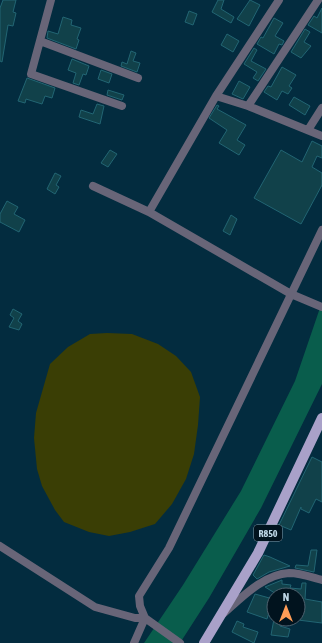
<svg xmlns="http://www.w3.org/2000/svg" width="322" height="643" viewBox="0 0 322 643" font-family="'Asap Condensed',sans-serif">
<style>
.green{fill:#3a3e05}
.water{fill:#095d4c}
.building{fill:#11414a;stroke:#226573}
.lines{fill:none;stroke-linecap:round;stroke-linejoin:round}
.minor{stroke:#686578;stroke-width:8}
.primary{stroke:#a9a1c9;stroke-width:10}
.labels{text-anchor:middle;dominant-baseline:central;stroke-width:3;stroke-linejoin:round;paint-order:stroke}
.shield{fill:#01131e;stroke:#859cab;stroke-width:1}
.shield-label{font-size:10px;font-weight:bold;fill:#bed7e7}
</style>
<rect width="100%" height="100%" fill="#032c3f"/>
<path class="green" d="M107,333L132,334L158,344L176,356L191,372L200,397L198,425L194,454L186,479L172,504L155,524L130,532L109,536L89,532L64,522L55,510L42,486L37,469L34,438L36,413L50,364L68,347L90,334Z"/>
<path class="water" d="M322,302V384L261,508L209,598L180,643H144L183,585L241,491L295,381Z"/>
<path class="building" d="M3,0H16L13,12L16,13L13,26L8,25L2,62L0,61V8Z
M218,0H224L221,9L234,17L231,23L212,12Z
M250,0L260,5L249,26L237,19Z
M322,8V33L308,25L314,16L317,18Z
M189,11L197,14L193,25L185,22Z
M63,17L72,20L71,25L81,28L77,39L79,40L76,49L47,38L48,31L58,34Z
M274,18L283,23L275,36L284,41L282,45L279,44L274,54L257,44L261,37L263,38Z
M305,29L310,32L304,42L311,46L301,58L291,52Z
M227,34L239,41L233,52L221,45Z
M254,48L257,50L251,61L266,69L258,81L253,78L257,72L244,64Z
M131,51L136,53L133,61L140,63L137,72L121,66L122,62L127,64Z
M72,59L89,66L86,75L83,74L79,85L73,83L76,73L68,70Z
M282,67L296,75L289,86L292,88L288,94L282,91L277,100L264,92L268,86L271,87Z
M101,70L112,74L109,83L98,79Z
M27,78L55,88L52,98L45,96L42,104L26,99L25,103L18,101Z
M239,81L250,87L243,99L232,94Z
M108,90L124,95L122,100L107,95Z
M294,97L310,106L305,115L289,105Z
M97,104L104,106L100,124L79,117L81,110L93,114Z
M217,105L219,106L217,109L246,125L237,140L245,145L239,155L219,143L227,130L209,118Z
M312,141L322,146V158L317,156L312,167L322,173V185L301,224L254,198L281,150L302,162Z
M110,150L117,154L108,167L101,163Z
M55,173L61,176L56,185L59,187L55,194L47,189Z
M7,201L18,207L14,214L25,220L19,232L0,222V214Z
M231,215L237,219L230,235L223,231Z
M13,309L22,314L18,321L22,324L19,330L9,327L14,318L10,315Z
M312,457L322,462V502L316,499L309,513L301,509V507L291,530L279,525Z
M311,550H317L314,572L295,568L296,565L308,566Z
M264,555L270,557L290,566L269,572L257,579L253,575Z
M282,580V584L291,585L290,588L301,589L302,583H306L305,599L322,602V623L298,620V595H278L265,587Z
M255,594L273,599L267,619L247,612Z
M274,619H281L280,626L290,629L288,637L271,635Z
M237,621L244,624L243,627L258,632L254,643L232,632Z"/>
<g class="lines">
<path class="minor" d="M51,0L31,74L122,106
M40,41L138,78
M216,96L248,106L322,136
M248,106L318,0
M308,130L322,108
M93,186L149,212L291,294L322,307
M149,212L216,96L279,0
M0,546L95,607L135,618H145
M224,613C241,598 264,574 289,573C300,573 311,577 322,580
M134,643L145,618
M180,643L145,618L140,606L139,596L169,548L322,230"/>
<path class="primary" d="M204,643L258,553L322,418"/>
</g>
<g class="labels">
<rect class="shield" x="254" y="525" width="28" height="16" rx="3"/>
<g class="shield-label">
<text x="268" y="533">R850</text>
</g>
</g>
<g transform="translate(286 607)"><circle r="19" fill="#01131e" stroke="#4d616e"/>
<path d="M0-3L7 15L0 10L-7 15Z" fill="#fe9c57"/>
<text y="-6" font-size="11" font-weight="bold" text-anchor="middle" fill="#bed7e7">N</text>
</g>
</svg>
